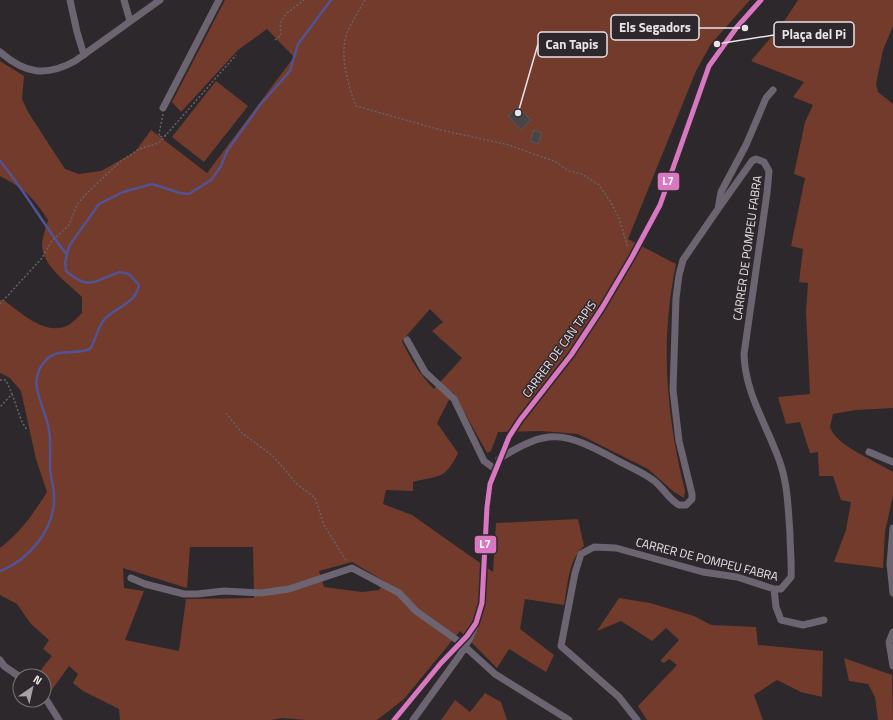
<svg xmlns="http://www.w3.org/2000/svg" width="893" height="720" viewBox="0 0 893 720" font-family="'Titillium Web',sans-serif">
<style>
.green{fill:#723b2c;fill-rule:evenodd}
.lines{fill:none;stroke-linecap:round;stroke-linejoin:round}
.stream{stroke:#525394;stroke-width:2.5}
.building{fill:#494546;stroke:#5b5758}
.path{stroke:#68626a;stroke-width:1.5;stroke-dasharray:2 2;stroke-linecap:butt}
.street{stroke:#6c6471;stroke-width:7}
.bus-1-casing{stroke:#2e272c;stroke-width:8}
.bus-1{stroke:#d878c0;stroke-width:5}
.labels{text-anchor:middle;dominant-baseline:central;stroke-width:3;stroke-linejoin:round;paint-order:stroke}
.street-label{font-size:12px;fill:#e9e4e7;stroke:#2e272c}
.leader{fill:none;stroke:#e9e4e7;stroke-width:1.5}
.callout-dot{fill:#e9e4e7;stroke:#2e272c;stroke-width:1.5}
.callout{fill:#2e272c;stroke:#e9e4e7;stroke-width:1.5}
.callout-label{font-size:13px;text-anchor:middle;font-weight:bold;fill:#e9e4e7}
.line-badge{stroke:#2e272c;stroke-width:1.5}
.badge-label{font-size:11px;text-anchor:middle;font-weight:bold;fill:#fff}
</style>
<rect width="100%" height="100%" fill="#2d282b"/>
<path class="green" d="M225,0H750L711,44L696,71L628,239L676,264C660,341 666,415 685,491L684,498L674,492L648,469L578,434L541,431L498,432L491,451L487,453L453,392L437,423L458,453C445,480 440,475 413,482V491L386,490L383,504L412,515L493,572L496,523L578,519L584,546C568,560 568,585 564,605L525,599L520,629L554,655L546,672L509,649L497,668L460,631L404,699L377,720H306L282,718L271,720H120L119,709L83,691L73,683L78,674L69,666L51,691L44,685V676H36L52,656L43,649L49,640L31,624L17,604L0,595V548C21,532 33,514 47,492L36,459L21,391L10,378L0,373V300L5,301C22,314 48,338 70,324C74,321 78,317 82,313V297C68,283 43,267 42,245C42,238 46,228 48,220C33,197 25,189 0,176V61L24,76L22,99L28,112L65,169L79,174L101,171L135,152L151,130L207,173L294,57L267,29L238,50L181,112L172,102ZM430,309L443,322L432,331L462,358L434,389C419,374 411,360 402,341ZM190,547H253L254,598L186,599L179,651L125,640L144,591L124,588L123,568L187,588ZM352,562L384,581L379,590L362,592L324,587L319,571Z
M798,0H893V26L883,50L876,84L878,92L893,104V408L856,410L833,414L830,427C835,445 877,462 893,472V495L885,532L883,568L834,562L846,530L851,502L841,500L833,476H819L818,452L810,453L800,422L786,424L778,397L810,394L806,312L808,283L799,282L803,249L791,246L805,178L794,174L805,122L813,105L793,97L804,82L751,61L783,23Z
M216,81L248,106L204,162L172,137Z
M619,598L650,603L694,616L711,625L756,627L758,645L823,651L822,697L801,692L777,680L754,695L763,720H647L638,706L677,665L669,659L664,663L660,661L679,640L666,628L652,641L621,621L597,631Z
M844,658L892,675L893,720H878L875,697L868,684L849,681Z
M485,693L501,702L507,720H441L455,700L470,712Z"/>
<g class="lines">
<path class="stream" d="M0,161C25,191 43,224 67,255
M0,571C29,560 55,529 54,497C54,487 51,479 50,469C50,456 51,442 49,430C45,404 24,381 47,359C58,348 76,355 90,349C96,339 97,329 104,320C116,306 135,305 139,285L129,274L120,272C95,280 90,292 66,271L65,263L69,246L99,204L123,192L152,184L180,193L189,194L211,180L221,166L227,151L260,105L290,71L298,44L331,0"/>
</g>
<path class="building" d="M518,107L531,120L521,130L508,116Z
M534,130L542,133L538,144L530,141Z"/>
<g class="lines">
<path class="path" d="M365,0C359,11 352,21 347,33C339,55 348,85 356,106L441,130L509,145L556,162L569,171L582,174L599,185L610,201L619,218L628,248
M275,40L281,35L280,23L286,14L304,0
M163,114L159,134L160,137L166,135
M0,304L42,258L51,242L69,225L77,205L86,194L121,161L139,149L159,143L236,55
M0,380H6L12,394L0,407
M12,394L22,422L27,430
M226,413L242,433L273,456L297,484L315,498L324,525L347,562"/>
<path class="street" d="M70,0L77,32L84,55
M124,0L130,21
M0,52C25,74 46,77 75,61L160,0
M163,108L219,0
M407,340L425,372L454,399L484,461L495,469
M869,452L893,462
M499,459C549,427 564,432 615,459C627,466 641,471 653,480C663,487 668,499 679,505H686L692,499V494L679,441L673,390L676,298L679,275L683,260L718,209L721,192L746,145L766,98L773,90
M893,528L890,564L893,593
M131,578L145,584L184,594H197L224,591L261,593L289,589L352,568L399,593L416,611L461,643L495,674L569,720
M774,589L776,607L781,620L803,625L824,620
M893,632L889,642L893,666
M0,660L4,666L20,677
M44,696L59,720
M394,720L441,663L463,640
M413,720L460,655L470,638L476,623L482,603L487,507L490,484L509,437L520,420L571,355L602,308L632,257L660,205L709,66L737,27L761,0
M637,720L619,697L561,646L575,573L581,554L594,547L616,548L703,572L737,577L774,589H781L791,577C792,563 790,549 790,534C788,508 788,482 778,457C765,422 745,392 744,354L767,193L769,171L764,162L756,159L752,161L718,209"/>
<defs>
<path id="bus-1" d="M394,720L441,663L467,636L476,623L482,603L487,507L490,484L509,437L520,420L571,355L602,308L632,257L660,205L709,66L737,27L761,0"/>
</defs>
<use href="#bus-1" class="bus-1-casing"/>
<use href="#bus-1" class="bus-1"/>
</g>
<g class="labels">
<g class="street-label">
<text transform="translate(747 248) rotate(-82)">CARRER DE POMPEU FABRA</text>
<text transform="translate(559 349) rotate(-54)">CARRER DE CAN TAPIS</text>
<text transform="translate(707 559) rotate(14)">CARRER DE POMPEU FABRA</text>
</g>
</g>
<path class="leader" d="M745 28L699 28M717 44L774 35M518 113L538 44"/>
<g class="callout-dot">
<circle cx="745" cy="28" r="4"/>
<circle cx="717" cy="44" r="4"/>
<circle cx="518" cy="113" r="4"/>
</g>
<g class="callout">
<rect x="611" y="15" width="88" height="25" rx="4"/>
<rect x="774" y="22" width="80" height="25" rx="4"/>
<rect x="538" y="32" width="69" height="25" rx="4"/>
</g>
<g class="callout-label">
<text x="655" y="32">Els Segadors</text>
<text x="814" y="39">Plaça del Pi</text>
<text x="572" y="49">Can Tapis</text>
</g>
<g class="line-badge">
<rect x="657" y="172" width="23" height="19" rx="4" fill="#d878c0"/>
<rect x="474" y="535" width="23" height="19" rx="4" fill="#d878c0"/>
</g>
<g class="badge-label">
<text x="668" y="185">L7</text>
<text x="485" y="548">L7</text>
</g>
<g transform="translate(32 688) rotate(34)"><circle r="19" fill="#2e272c" stroke="#797377"/>
<path d="M0-3L7 15L0 10L-7 15Z" fill="#a7a2a5"/>
<text y="-6" font-size="11" font-weight="bold" text-anchor="middle" fill="#e9e4e7">N</text>
</g>
</svg>
